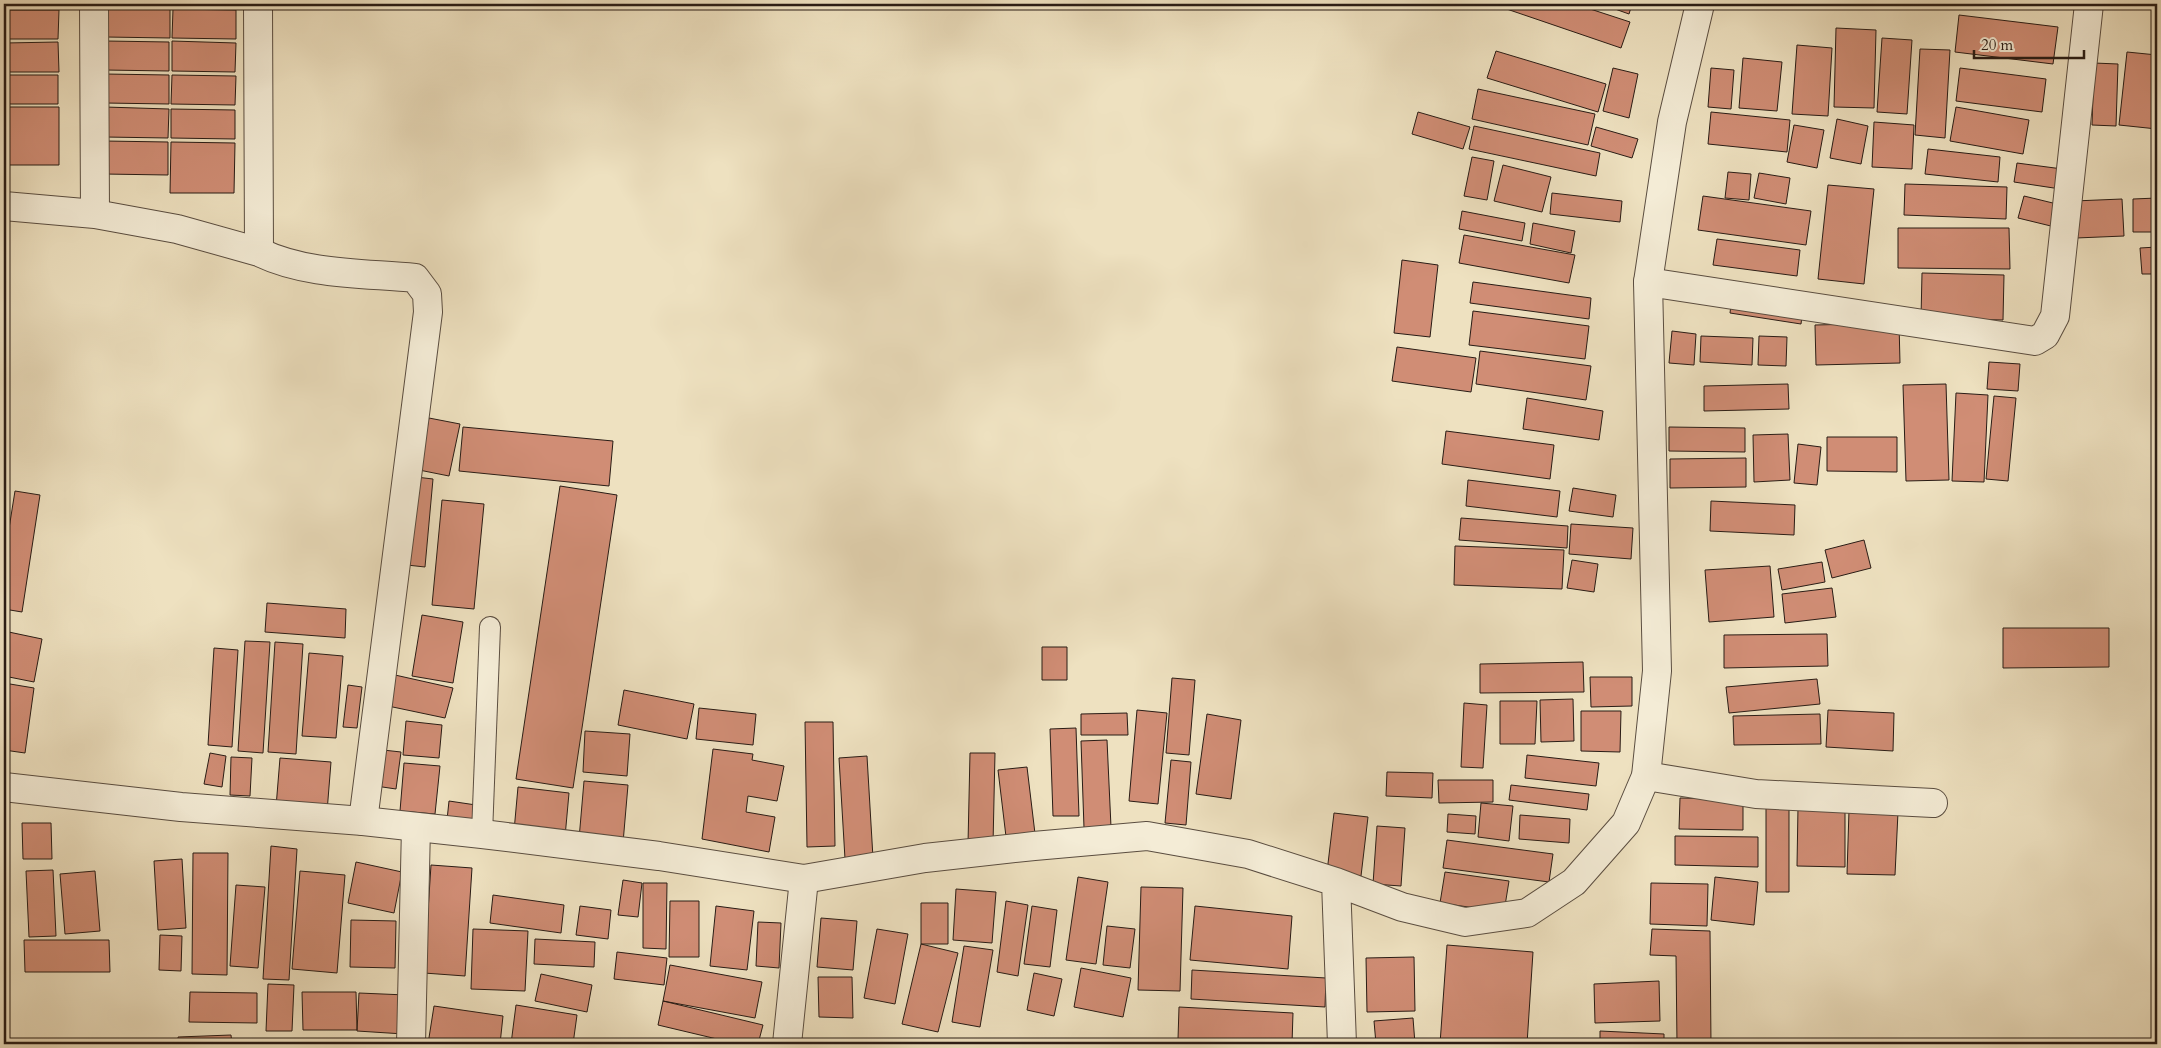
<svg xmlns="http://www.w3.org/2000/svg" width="2161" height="1048" viewBox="0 0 2161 1048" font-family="Cardo,serif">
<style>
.building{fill:#d08d75;stroke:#291c15}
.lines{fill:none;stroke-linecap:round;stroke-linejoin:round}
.service-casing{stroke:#5a4d40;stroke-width:22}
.minor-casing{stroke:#5a4d40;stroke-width:30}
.tertiary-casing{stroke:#5a4d40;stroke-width:30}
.service{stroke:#f4ecd6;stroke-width:20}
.minor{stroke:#f4ecd6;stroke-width:28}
.tertiary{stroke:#f4ecd6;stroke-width:28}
</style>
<rect width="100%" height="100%" fill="#eee1c0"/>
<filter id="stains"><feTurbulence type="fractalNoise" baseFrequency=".004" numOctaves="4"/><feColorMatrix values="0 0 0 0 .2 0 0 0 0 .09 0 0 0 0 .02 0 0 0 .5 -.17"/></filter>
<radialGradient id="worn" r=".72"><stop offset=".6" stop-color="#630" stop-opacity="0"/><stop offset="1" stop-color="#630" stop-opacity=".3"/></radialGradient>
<path class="building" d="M4,4H58V7H4Z
M173,4H236V6L173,5Z
M1492,4H1575L1630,22L1621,48Z
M1601,4H1632L1629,14Z
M106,8H170V38L106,37Z
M173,9L236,10V39L172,38Z
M4,10H59L58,39H4Z
M1959,15L2058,27L2053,64L1955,52Z
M1836,28L1876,30L1874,108L1834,107Z
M1882,38L1912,40L1907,114L1877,112Z
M106,41L169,42V71L105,70Z
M172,41L236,43L235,72L172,71Z
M58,42L59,72H4L5,43Z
M1797,45L1832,48L1828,116L1792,114Z
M1920,49L1950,50L1945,138L1915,135Z
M1496,51L1606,84L1598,112L1487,78Z
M2127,52L2157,55V129L2119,125Z
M1743,58L1782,62L1777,111L1739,108Z
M2094,63L2118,64L2116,126L2092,125Z
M1613,68L1638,74L1629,118L1603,111Z
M1711,68L1734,70L1731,109L1708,107Z
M1960,68L2046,79L2042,112L1956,101Z
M105,74L169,75V104L105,103Z
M4,75H58V104H4Z
M172,75L236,76L235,105L171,104Z
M1478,89L1595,114L1588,145L1472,119Z
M5,107H59V165H4Z
M105,107L169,109L168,138L105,137Z
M1956,107L2029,120L2023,154L1950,141Z
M171,109L235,110V139L171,138Z
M1418,112L1470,127L1463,149L1412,134Z
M1711,112L1790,120L1787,152L1708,144Z
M1837,119L1868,126L1861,164L1830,158Z
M1874,122L1914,125L1912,169L1872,167Z
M1794,125L1824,130L1817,168L1787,162Z
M1474,126L1600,153L1596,176L1469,149Z
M1596,127L1638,139L1632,158L1591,146Z
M105,141L168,142V175L104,174Z
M171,142L235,143L234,193H170Z
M1928,149L2000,157L1998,182L1925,174Z
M1472,157L1494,161L1487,200L1464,196Z
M2017,163L2070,170L2067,190L2014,182Z
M1503,165L1551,177L1542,212L1494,201Z
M1728,172L1751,174L1749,200L1725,198Z
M1759,173L1790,178L1786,204L1754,198Z
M1905,184L2007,187L2006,219L1904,215Z
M1828,185L1874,189L1864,284L1818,279Z
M1552,193L1622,201L1620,222L1550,214Z
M1703,196L1811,211L1806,245L1698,230Z
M2024,196L2061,205L2055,227L2018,218Z
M2157,198V232H2133V199Z
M2122,199L2124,236L2076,238L2074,201Z
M1462,211L1525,223L1522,241L1459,229Z
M1533,223L1575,231L1571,253L1530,244Z
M1898,228H2009L2010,269L1898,268Z
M1464,235L1575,255L1569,283L1459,263Z
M1717,239L1800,250L1797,276L1713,265Z
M2157,247V274H2142L2140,248Z
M1402,260L1438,265L1430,337L1394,333Z
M1922,273L2004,275L2003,320L1921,318Z
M1473,282L1591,298L1589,319L1470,303Z
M1732,297L1803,308L1801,324L1730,313Z
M1473,311L1589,326L1585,359L1469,345Z
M1899,323L1900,363L1816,365L1815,325Z
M1672,331L1696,334L1694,365L1669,363Z
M1701,336L1753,338L1752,365L1700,362Z
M1759,336L1787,337L1786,366L1758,365Z
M1397,347L1476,358L1471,392L1392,381Z
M1480,351L1591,366L1586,400L1476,384Z
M1989,362L2020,364L2018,391L1987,389Z
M1788,384L1789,409L1704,411V386Z
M1946,384L1949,480L1906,481L1903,385Z
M1956,393L1988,395L1984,482L1952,481Z
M1994,396L2016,398L2008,481L1986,479Z
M1527,398L1603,411L1599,440L1523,429Z
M429,418L460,424L449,476L419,470Z
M463,427L613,441L609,486L459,471Z
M1669,427L1745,428V452L1669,451Z
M1446,431L1554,445L1550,479L1442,464Z
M1788,434L1790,480L1754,482L1753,435Z
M1827,437H1897V472L1827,471Z
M1798,444L1821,447L1817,485L1794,483Z
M1746,458V487L1670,488V459Z
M416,477L433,479L425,567L407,565Z
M1468,480L1560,491L1557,517L1466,506Z
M560,486L617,495L573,788L516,779Z
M1573,488L1616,495L1613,517L1569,511Z
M15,491L40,495L22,612L4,609V560Z
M442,500L484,504L474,609L432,605Z
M1711,501L1795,505L1794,535L1710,531Z
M1461,518L1568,526L1567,548L1459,540Z
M1571,524L1633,528L1631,559L1569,554Z
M1864,540L1871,568L1832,578L1825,550Z
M1455,546L1564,550L1562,589L1454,585Z
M1572,560L1598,564L1594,592L1567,588Z
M1822,562L1825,582L1782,590L1778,569Z
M1770,566L1774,617L1709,622L1705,570Z
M1832,588L1836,617L1785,623L1782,594Z
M267,603L346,609L345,638L265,632Z
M422,615L463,622L453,683L412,676Z
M2003,628H2109V667L2003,668Z
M4,631L42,639L34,682L4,676Z
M1827,634L1828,666L1724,668V635Z
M245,641L270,642L263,753L238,751Z
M275,642L303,644L296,754L268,752Z
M1042,647H1067V680H1042Z
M214,648L238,650L232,747L208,745Z
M309,653L343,656L336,738L302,736Z
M1583,662L1584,692L1480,693V664Z
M395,675L453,688L445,718L388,706Z
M1590,677H1632V706L1591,707Z
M1172,678L1195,680L1189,755L1166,753Z
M1817,679L1820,704L1729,713L1726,687Z
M4,683L34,688L25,753L4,750Z
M348,685L362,687L357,728L343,727Z
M624,690L694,704L687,739L618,725Z
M1573,699L1574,741L1541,742L1540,700Z
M1500,701H1537L1535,744H1500Z
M1464,703L1487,705L1483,768L1461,767Z
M699,708L756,714L753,745L696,739Z
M1137,710L1167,713L1158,804L1129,801Z
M1828,710L1894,713L1893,751L1826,747Z
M1581,711H1621L1620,752L1581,751Z
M1127,713L1128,735H1081V714Z
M1207,714L1241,720L1231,799L1196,794Z
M1820,714L1821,744L1734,745L1733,716Z
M406,721L442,725L439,758L403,755Z
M805,722H833L835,846L807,847Z
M1076,728L1079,816H1053L1050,729Z
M585,731L630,734L627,776L583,772Z
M1107,740L1111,827L1084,828L1081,741Z
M374,749L401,752L396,789L369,785Z
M713,749L753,754L752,760L784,766L777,801L748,796L746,812L775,817L769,852L702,839Z
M210,753L226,756L222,787L204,784Z
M970,753H995L993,845L968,844Z
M1527,755L1599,763L1596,786L1525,778Z
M867,756L873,858L845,859L839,758Z
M231,757L252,758L250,796L230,795Z
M280,758L331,762L327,812L276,807Z
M1171,760L1191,762L1186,825L1165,823Z
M404,763L440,766L435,814L400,811Z
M1027,767L1036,842L1007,845L998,770Z
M1387,772L1433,773L1432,798L1386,796Z
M1438,780H1493V802L1439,803Z
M584,781L628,785L623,843L579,839Z
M1511,785L1589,794L1587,810L1509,800Z
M518,787L569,793L565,837L514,831Z
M1680,798L1743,799V830L1679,829Z
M449,801L476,805L474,824L447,820Z
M1481,803L1513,806L1509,841L1478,837Z
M1766,805H1789V892H1766Z
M1798,807H1845V867L1797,866Z
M1849,810L1898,812L1895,875L1847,874Z
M1334,813L1368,817L1361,876L1327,872Z
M1448,814L1476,816L1475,834L1447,832Z
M1520,815L1570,819L1569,843L1519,839Z
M22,823H51L52,859H23Z
M1377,826L1405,828L1401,886L1373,884Z
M1675,836L1758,837V867L1675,865Z
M1447,840L1553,854L1549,882L1443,868Z
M271,846L297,849L289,980L263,979Z
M193,853H228L227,975L192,974Z
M182,859L186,928L158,930L154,861Z
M356,862L402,872L394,913L348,903Z
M431,865L472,868L465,976L424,973Z
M53,870L56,936L29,937L26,871Z
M95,871L100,931L65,934L60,874Z
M300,871L345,875L337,973L292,969Z
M1445,872L1509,881L1504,912L1440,903Z
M1078,877L1108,882L1096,964L1066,960Z
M1715,877L1758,882L1754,925L1711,920Z
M623,880L642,883L638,917L618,915Z
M643,883H667L666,949L643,948Z
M1651,883L1708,884L1707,926L1650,924Z
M236,885L265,887L258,968L230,966Z
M1141,887L1183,888L1180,991L1138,990Z
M956,889L996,892L992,943L953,940Z
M493,895L564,905L561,933L490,923Z
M670,901H699V957H669Z
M1006,901L1028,905L1018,976L997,972Z
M921,903H948V944H921Z
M580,906L611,910L608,939L576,935Z
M716,906L754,911L747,970L710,966Z
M1032,906L1057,910L1050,967L1024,964Z
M1195,906L1292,916L1288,969L1190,960Z
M821,918L857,921L853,970L817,967Z
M351,920L396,921L395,968L350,967Z
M758,922L781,923L779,968L756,966Z
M1107,926L1135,929L1130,968L1103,965Z
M473,929L528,931L525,991L471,989Z
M877,929L908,934L895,1004L864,998Z
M1652,929L1710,931L1711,1044H1677L1676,956L1650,955Z
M160,935L182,936L181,971L159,970Z
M535,939L595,942L594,967L534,964Z
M24,940H109L110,972H25Z
M921,944L958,953L938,1032L902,1024Z
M1447,945L1533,952L1527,1044H1440Z
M964,946L993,950L980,1027L952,1022Z
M617,952L667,958L664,985L614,979Z
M1414,957L1415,1011L1367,1012L1366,958Z
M670,965L762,982L755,1018L663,1001Z
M1081,968L1131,978L1123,1017L1074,1007Z
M1192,970L1326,978L1325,1007L1191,999Z
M1034,973L1062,979L1054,1016L1027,1010Z
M541,974L592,985L587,1012L535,1001Z
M818,977H852L853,1018L819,1017Z
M1659,981L1660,1021L1595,1023L1594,984Z
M268,984L294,985L292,1031H266Z
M190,992L257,993V1023L189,1022Z
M302,992H356L357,1030H303Z
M359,993L406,995L404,1034L357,1031Z
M663,1001L763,1025L758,1044H738L658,1025Z
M516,1005L577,1015L573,1044H511Z
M434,1006L503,1016L500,1044H428Z
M1179,1007L1293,1013L1292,1044L1178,1039Z
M1413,1018L1415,1044H1376L1374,1021Z
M1600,1031L1664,1034V1044H1600Z
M231,1035L232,1044H179L178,1037Z
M1164,1042L1213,1044H1164Z"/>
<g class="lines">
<defs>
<path id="service" d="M482,834L490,627"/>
<path id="minor" d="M94,4L95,214
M4,206L95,214L177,229L259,252L258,4
M259,252C306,275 364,273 415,278L427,294L428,312L363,821
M1648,282L2035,341L2045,335L2055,316L2089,4
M1646,776L1756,794L1933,803
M411,1044L416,827
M787,1044L804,879"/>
<path id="tertiary" d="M4,787L181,807L363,821L482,834L659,856L804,879L925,858L1034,846L1147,836L1248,854L1336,882L1402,907L1465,922L1527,913L1574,882L1626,823L1646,776L1657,671L1648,282L1672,122L1700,4
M1336,882L1342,1044"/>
</defs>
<use href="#service" class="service-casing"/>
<use href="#minor" class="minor-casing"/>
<use href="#tertiary" class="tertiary-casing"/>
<use href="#service" class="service"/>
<use href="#minor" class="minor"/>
<use href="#tertiary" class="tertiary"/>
</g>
<rect width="2161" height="1048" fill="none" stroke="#eee1c0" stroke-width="20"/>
<rect x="5" y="5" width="2151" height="1038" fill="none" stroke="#291c15" stroke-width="2.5"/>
<rect x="10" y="10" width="2141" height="1028" fill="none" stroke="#291c15"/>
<path d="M1974 50v8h110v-8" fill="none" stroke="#291c15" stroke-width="2.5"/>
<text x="1981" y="50" font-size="15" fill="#291c15" stroke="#f4ecd6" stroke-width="4" paint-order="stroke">20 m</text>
<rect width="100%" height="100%" filter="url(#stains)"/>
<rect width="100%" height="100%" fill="url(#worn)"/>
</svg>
